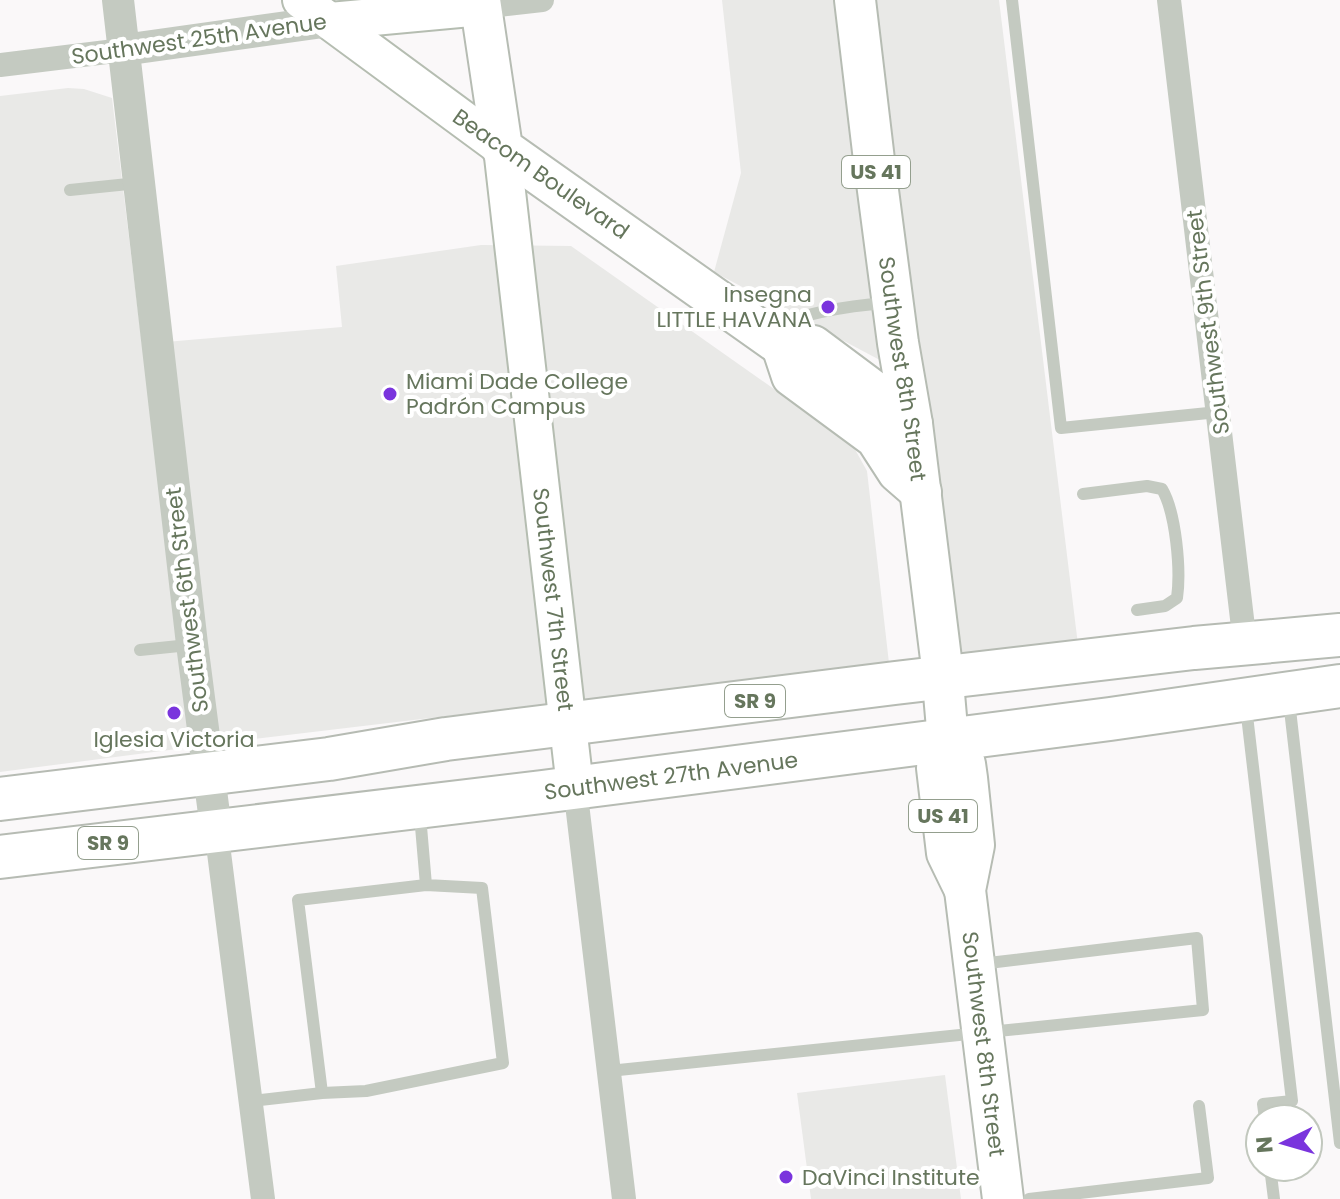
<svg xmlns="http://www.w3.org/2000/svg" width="1340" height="1199" viewBox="0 0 1340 1199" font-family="Poppins,sans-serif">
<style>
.built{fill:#e9e9e7}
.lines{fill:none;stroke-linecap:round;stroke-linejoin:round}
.secondary-casing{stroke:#b5bdb1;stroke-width:40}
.primary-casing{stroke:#b6bcb3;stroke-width:44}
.trunk-casing{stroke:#b6bbb3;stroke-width:46}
.service{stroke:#c4cac1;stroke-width:12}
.minor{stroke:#c4cac1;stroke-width:24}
.tertiary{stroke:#c4cac1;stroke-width:32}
.secondary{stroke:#fff;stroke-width:36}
.primary{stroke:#fff;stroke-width:40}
.trunk{stroke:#fff;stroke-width:42}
.poi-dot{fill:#7a34dd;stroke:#fff;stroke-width:3}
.labels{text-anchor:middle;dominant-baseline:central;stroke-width:8;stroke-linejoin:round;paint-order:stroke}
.shield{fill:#fff;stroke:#949f8e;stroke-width:2}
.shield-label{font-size:20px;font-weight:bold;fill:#66765d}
.street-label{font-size:22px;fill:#66765d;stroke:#fff}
.poi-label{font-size:22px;fill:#66765d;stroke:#fff;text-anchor:start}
</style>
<rect width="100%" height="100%" fill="#faf8f9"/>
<path class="built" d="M722,0H999L1079,653L960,667L925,384L714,272L741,173Z
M68,88L84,89L112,98L142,344L342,327L336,266L481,245L571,246L852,444L867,471L889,663L246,740L0,772V96Z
M945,1075L961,1199H811L797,1093Z"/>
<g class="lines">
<defs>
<g id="secondary">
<path id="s1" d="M301,0L502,148L575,787"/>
<path d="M330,21L481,7"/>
</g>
<g id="primary">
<path d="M480,0L502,148L782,346H813L880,396L912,424"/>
<path id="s2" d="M855,0L874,160L898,343L912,424L941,659L948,740L937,768L947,853L965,890"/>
<path d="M782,346L792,376L876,438L898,472L921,492"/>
<path id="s3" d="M948,740L965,764L967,778L974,845L965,890L1003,1199"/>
</g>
<g id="trunk">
<path d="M0,799L329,759L446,739L895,683L1194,648L1340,635"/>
<path id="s4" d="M0,857L542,792L1110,719L1340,686"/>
</g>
</defs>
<use href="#secondary" class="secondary-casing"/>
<use href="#primary" class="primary-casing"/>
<use href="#trunk" class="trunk-casing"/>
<path class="service" d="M1012,0L1061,428L1218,412
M70,190L138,183
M767,328C806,313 845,306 886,303
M1083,494L1147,486L1162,489C1176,513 1181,570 1177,598L1165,606L1137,610
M140,650L189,645
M1289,701L1340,1143
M1246,707L1292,1101L1263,1104L1265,1119
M609,1071L1203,1010L1197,938L980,964
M322,1093L366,1091L503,1063L482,888L426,885
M252,1101L322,1093L298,900L426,885L420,815
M1270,1167L1274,1199
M1029,1199L1208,1178L1199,1106"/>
<path class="minor" d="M1169,0L1245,644
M481,7L542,0
M0,65L123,50
M575,787L624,1199
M216,829L263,1199"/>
<path class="tertiary" d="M118,0L192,644L216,829
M123,50L330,21"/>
<use href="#secondary" class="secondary"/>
<use href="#primary" class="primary"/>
<use href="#trunk" class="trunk"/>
</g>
<g class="poi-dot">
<circle cx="828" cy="307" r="8"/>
<circle cx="390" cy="394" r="8"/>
<circle cx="174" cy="713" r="8"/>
<circle cx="786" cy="1177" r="8"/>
</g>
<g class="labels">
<g class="shield">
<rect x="842" y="156" width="68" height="32" rx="6"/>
<rect x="725" y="685" width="60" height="32" rx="6"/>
<rect x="909" y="800" width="68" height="32" rx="6"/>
<rect x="78" y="827" width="60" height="32" rx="6"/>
</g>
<g class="shield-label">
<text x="876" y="172">US 41</text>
<text x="755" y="701">SR 9</text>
<text x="943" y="816">US 41</text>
<text x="108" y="843">SR 9</text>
</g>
<g class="street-label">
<text transform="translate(199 39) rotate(-8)">Southwest 25th Avenue</text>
<text transform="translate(541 174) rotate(35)">Beacom Boulevard</text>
<text transform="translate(1208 322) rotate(-97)">Southwest 9th Street</text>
<text stroke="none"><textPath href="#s2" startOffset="372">Southwest 8th Street</textPath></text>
<text stroke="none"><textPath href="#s1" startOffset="704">Southwest 7th Street</textPath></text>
<text transform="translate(187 600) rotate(-97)">Southwest 6th Street</text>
<text stroke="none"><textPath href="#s4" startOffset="676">Southwest 27th Avenue</textPath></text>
<text stroke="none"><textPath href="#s3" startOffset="312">Southwest 8th Street</textPath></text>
</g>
<g class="poi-label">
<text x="812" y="294" text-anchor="end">Insegna<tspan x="812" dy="25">LITTLE HAVANA</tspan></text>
<text x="406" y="381">Miami Dade College<tspan x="406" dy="25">Padrón Campus</tspan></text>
<text x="174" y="739" text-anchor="middle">Iglesia Victoria</text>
<text x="802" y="1177">DaVinci Institute</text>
</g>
</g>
<g transform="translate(1284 1143) rotate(265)"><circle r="38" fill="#ffffff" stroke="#c2c8be" stroke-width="2"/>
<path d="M0-6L14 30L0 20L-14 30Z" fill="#7a34dd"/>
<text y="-12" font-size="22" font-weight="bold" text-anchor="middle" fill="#66765d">N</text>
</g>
</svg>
